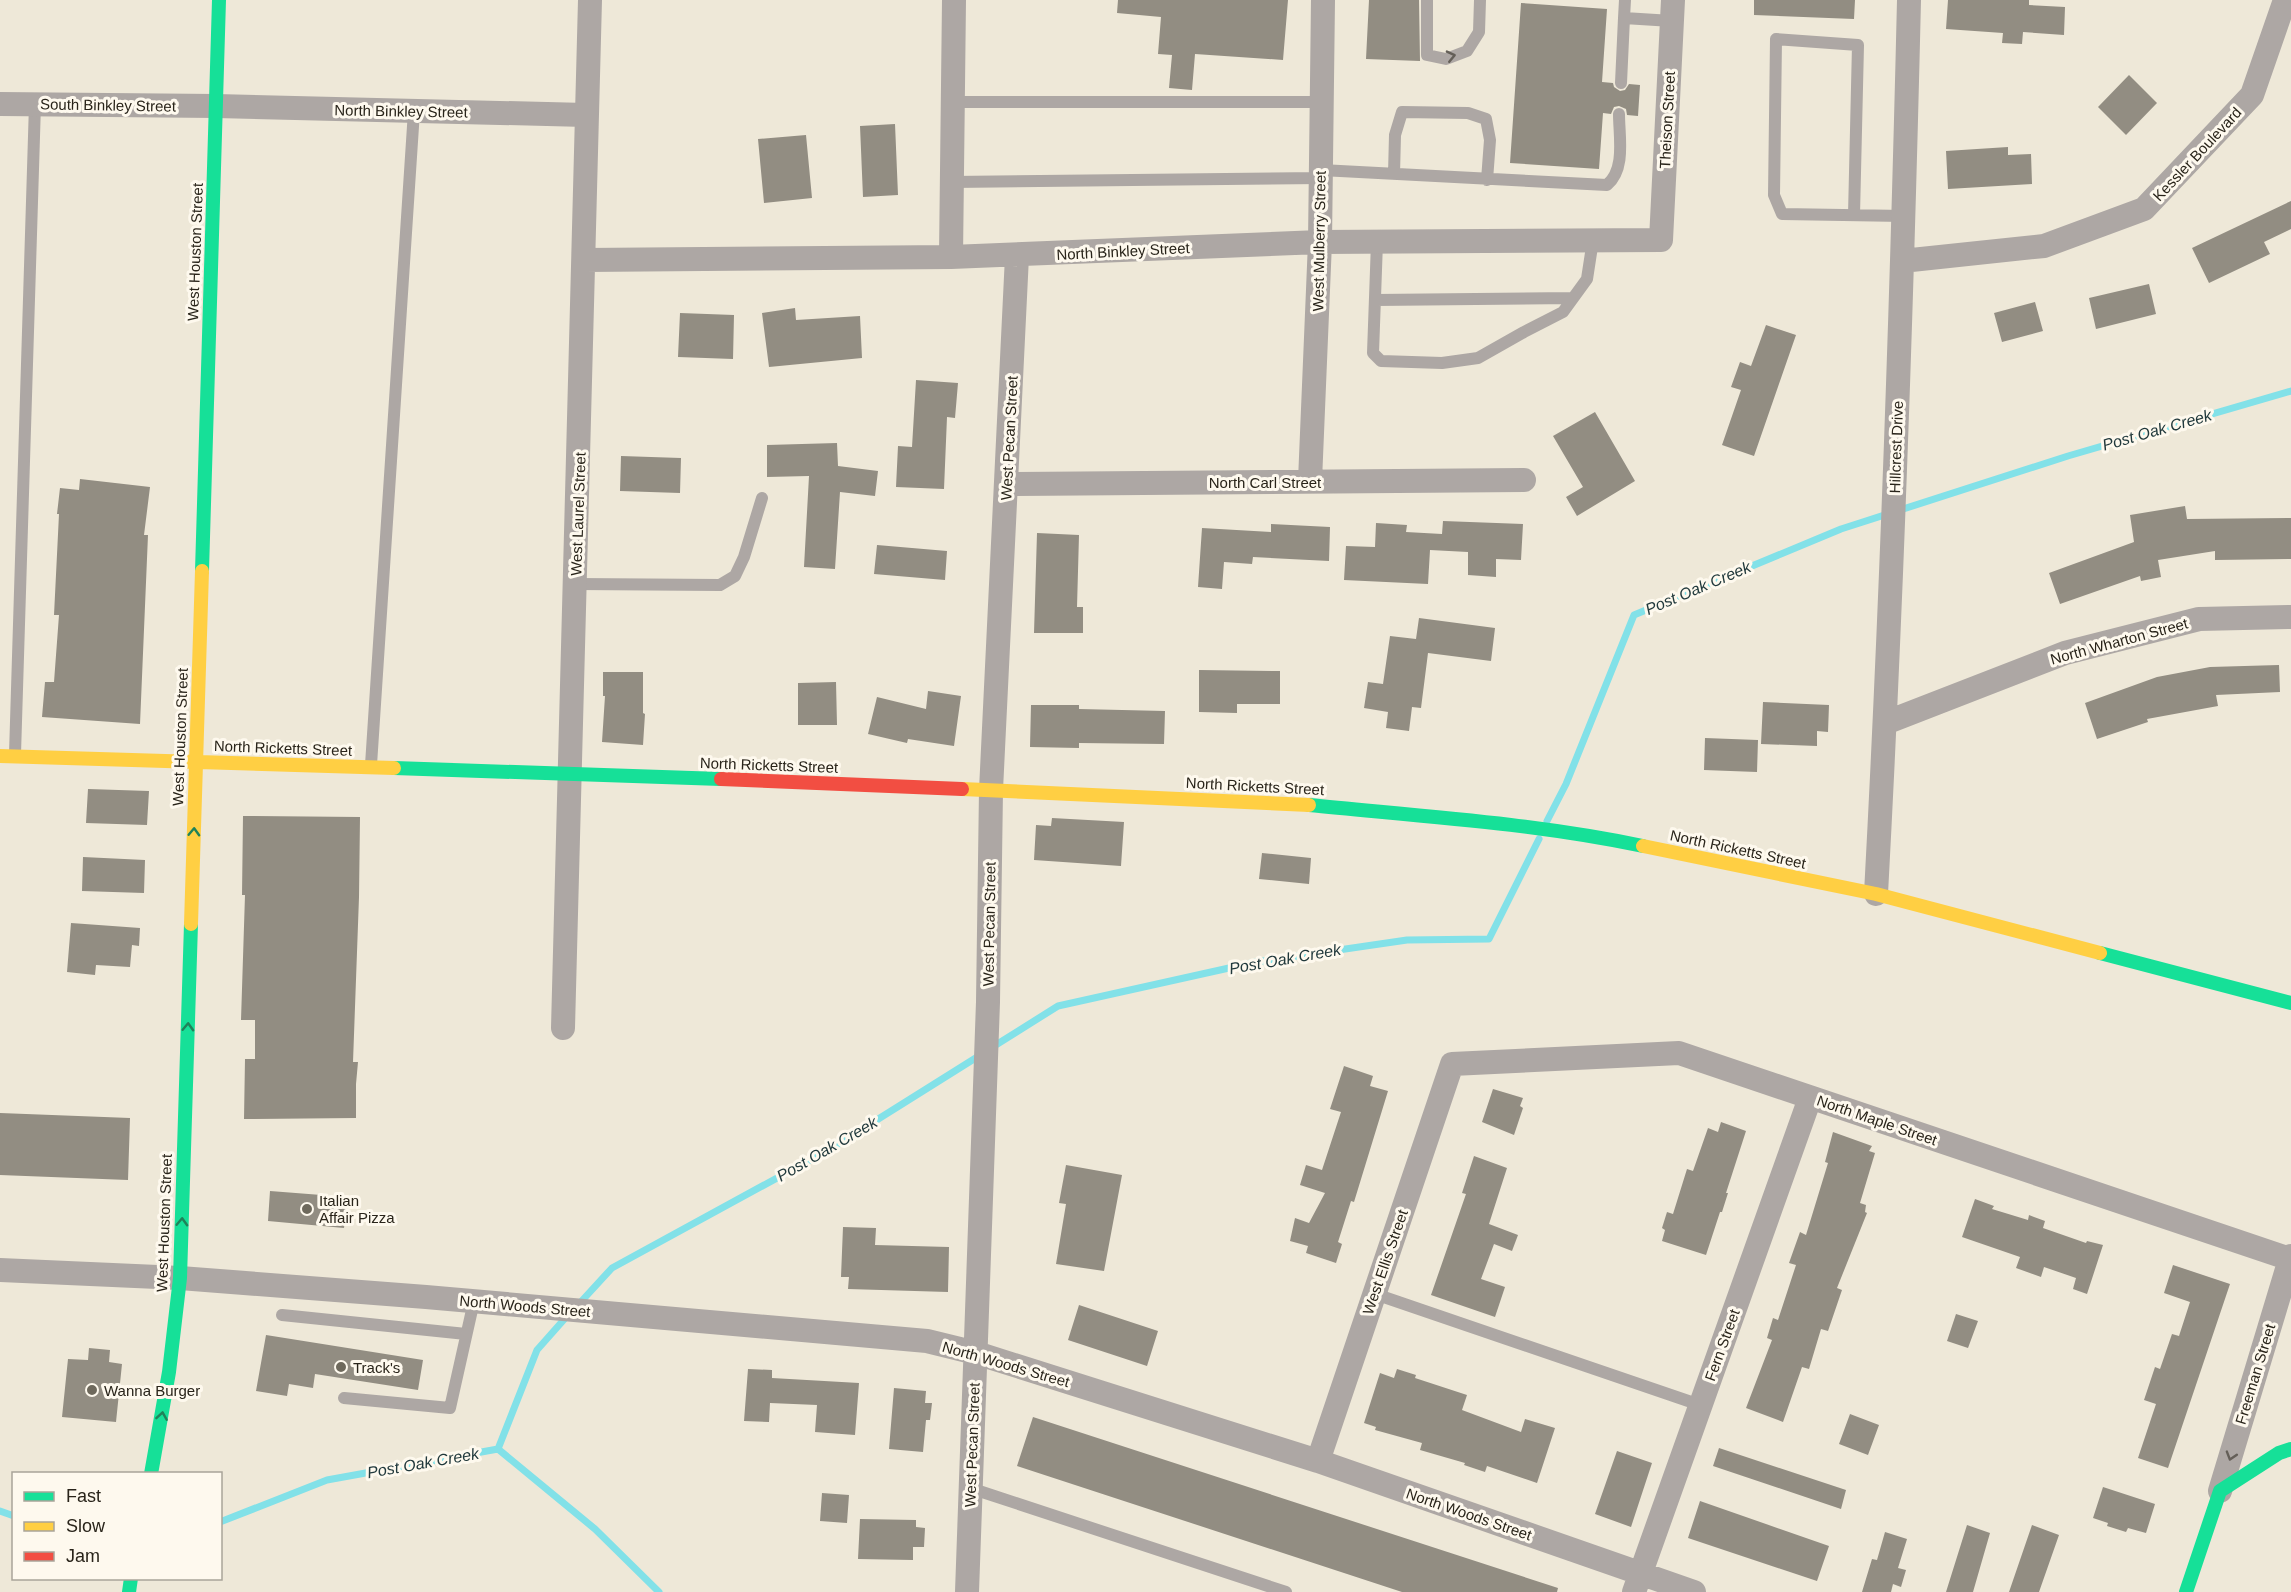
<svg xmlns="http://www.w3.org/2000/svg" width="2291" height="1592" viewBox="0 0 2291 1592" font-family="Helvetica,sans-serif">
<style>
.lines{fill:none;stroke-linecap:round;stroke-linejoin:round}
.stream{stroke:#82e1e8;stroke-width:7}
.building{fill:#928d82}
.lane{stroke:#ada7a4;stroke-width:12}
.street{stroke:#ada7a4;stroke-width:24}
.fast{stroke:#16e098;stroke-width:14}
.slow{stroke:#ffcf43;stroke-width:14}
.jam{stroke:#f24e42;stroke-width:14}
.oneway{stroke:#645f58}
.oneway2{stroke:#208259}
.poi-dot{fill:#6e695c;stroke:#fef9ee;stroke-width:2}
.labels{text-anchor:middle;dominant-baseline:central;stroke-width:6;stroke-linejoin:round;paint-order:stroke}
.street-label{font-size:15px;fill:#29241a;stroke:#fef9ee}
.poi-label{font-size:15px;fill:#29241a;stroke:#fef9ee;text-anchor:start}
.water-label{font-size:16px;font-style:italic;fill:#21393c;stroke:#fef9ee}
</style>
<rect width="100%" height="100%" fill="#eee8d8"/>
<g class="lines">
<path class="stream" d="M1547,821L1566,784L1634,615L1841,529L2068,456L2291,391
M991,1048L1058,1006L1256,962L1407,940L1489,939L1539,839
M578,1305L612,1268L832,1148L982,1054
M498,1449L595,1529L659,1592
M0,1511L14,1516
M220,1522L327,1480L498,1449L537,1350L568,1315"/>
</g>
<path class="building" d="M1118,0H1288L1283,60L1195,54L1192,90L1169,88L1172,55L1158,54L1161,17L1117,13Z
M1369,0H1419L1420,61L1366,59Z
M1754,0H1855L1854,19L1754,15Z
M1948,0H2029V5L2065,7L2064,35L2023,32L2022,44L2002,43L2003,33L1946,29Z
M1521,3L1607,9L1602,82L1613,83L1614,87L1620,91L1625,90L1629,84L1640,85L1638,116L1627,115L1626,109L1619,106L1614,107L1611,114L1603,113L1599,169L1510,163Z
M2129,75L2157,103L2126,135L2098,107Z
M895,124L898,195L863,197L860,126Z
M806,135L812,198L764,203L758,139Z
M2008,147V155L2031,154L2032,184L1948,189L1946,151Z
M2291,201V229L2264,242L2270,254L2209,283L2192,248Z
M2149,284L2156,314L2096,329L2089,298Z
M2035,302L2043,331L2002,342L1994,313Z
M795,308L796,320L860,316L862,358L769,367L762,313Z
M680,313L734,315L733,359L678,357Z
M1766,325L1796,335L1754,456L1722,445L1741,390L1731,387L1740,362L1751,366Z
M916,380L958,383L955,418L947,417L944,489L896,487L898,446L912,447Z
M1595,412L1635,481L1577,516L1566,497L1583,487L1553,436Z
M837,443L838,466L878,471L875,496L840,492L835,569L804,567L809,476L767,477V445Z
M621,456L681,458L680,493L620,491Z
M80,479L150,487L144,535H148L140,724L42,717L45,682H54L59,615H54L59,514H57L60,488L79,490Z
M2185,506L2187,519L2291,518V559L2215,560V551L2158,560L2161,577L2141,581L2140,576L2060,604L2049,573L2134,542L2130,515Z
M1443,521L1523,524L1521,560L1496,559V577L1468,575V552L1430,550L1428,584L1344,580L1346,546L1375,547L1376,523L1407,525L1406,532L1442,534Z
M1271,524L1330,527L1329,561L1253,557L1252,564L1224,562L1222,589L1198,587L1202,528L1271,532Z
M1037,533L1079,535L1077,607H1083V633H1034Z
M877,545L947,551L945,580L874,574Z
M1419,618L1495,628L1491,661L1428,653L1421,708L1412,707L1409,731L1386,728L1388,712L1364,708L1368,682L1383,684L1390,636L1416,639Z
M2279,665L2280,692L2216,695L2218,706L2147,719L2148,722L2097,739L2085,703L2157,677L2210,667Z
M1199,670L1280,671V704H1237V713L1199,712Z
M603,672H643V713L645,714L643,745L602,742L605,696H603Z
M836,682L837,725H798V683Z
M928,691L961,696L954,746L908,739L907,743L868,734L877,697L926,709Z
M1763,702L1829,705L1828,732L1817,731V746L1761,744Z
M1031,705H1079V709L1165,711L1164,744L1079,743V748L1030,747Z
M1705,738L1758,740L1757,772L1704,770Z
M88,789L149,791L147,825L86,823Z
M243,816L360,817L359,897L353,1062H358L356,1084V1118L244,1119L245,1059H255V1020H241L245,895H242Z
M1052,818L1124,822L1121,866L1034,860L1036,825L1051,826Z
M1262,853L1311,858L1309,884L1259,879Z
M83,857L145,860L144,893L82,891Z
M71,923L140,928L139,946L132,945L130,967L96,965L95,975L67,972Z
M1344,1066L1373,1076L1370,1086L1388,1091L1354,1202L1351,1201L1338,1242L1342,1244L1336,1263L1306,1253L1308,1246L1290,1241L1295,1218L1309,1223L1325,1193L1300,1185L1306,1165L1322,1170L1341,1112L1330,1109Z
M1493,1089L1523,1098L1520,1106L1523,1108L1514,1135L1482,1122Z
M0,1113L130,1118L128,1180L0,1175Z
M1721,1122L1746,1131L1726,1193H1728L1722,1212H1720L1706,1255L1662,1241L1665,1230L1662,1228L1667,1212L1673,1214L1687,1169L1693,1171L1708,1128L1718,1132Z
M1833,1132L1872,1146L1869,1151L1875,1153L1860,1203L1866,1205L1865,1212L1867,1213L1837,1288L1842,1290L1828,1331L1821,1329L1809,1369L1802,1367L1783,1422L1746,1408L1772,1340L1767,1338L1773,1318L1778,1320L1796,1265L1789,1263L1800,1232L1806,1235L1828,1163L1825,1162Z
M1474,1156L1507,1168L1489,1224L1518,1235L1512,1251L1494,1244L1481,1279L1505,1287L1495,1317L1431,1295L1466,1194L1462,1193Z
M1066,1165L1122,1175L1104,1271L1056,1264L1066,1204L1059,1203Z
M270,1191L347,1197L344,1228L268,1221Z
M1975,1199L1994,1206L1992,1209L2028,1220L2029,1215L2045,1221L2043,1228L2086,1243L2087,1241L2103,1245L2087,1294L2073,1289L2076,1278L2044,1267L2041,1277L2016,1268L2020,1257L1962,1237Z
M843,1227L876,1228L875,1245L949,1247L948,1292L848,1289L849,1277H841Z
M2173,1265L2230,1284L2168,1468L2138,1458L2156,1404L2144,1400L2155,1367L2160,1369L2172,1334L2179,1336L2190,1302L2164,1293Z
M1079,1305L1158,1331L1147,1366L1068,1340Z
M1956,1314L1978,1321L1968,1348L1947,1341Z
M266,1335L423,1360L418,1390L315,1374L313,1388L289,1384L287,1396L256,1391Z
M89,1348L110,1350L109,1362L122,1364L116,1422L62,1417L68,1359L88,1360Z
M748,1369L772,1370V1378L859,1383L855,1435L815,1432L817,1405L770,1403L769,1422L744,1421Z
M1397,1369L1416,1375L1415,1378L1467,1395L1462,1410L1521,1432L1525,1419L1555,1428L1537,1483L1487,1466L1485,1472L1464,1465L1465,1463L1420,1450L1422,1443L1375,1430L1376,1427L1364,1423L1380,1373L1394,1378Z
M894,1388L926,1391L925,1403H932L930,1420H926L923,1452L889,1449Z
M1850,1414L1879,1425L1868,1455L1839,1444Z
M1033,1417L1558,1588L1557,1592H1402L1017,1466Z
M1719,1448L1846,1490L1841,1509L1713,1466Z
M1617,1451L1652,1463L1631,1527L1595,1514Z
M2103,1487L2155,1504L2146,1533L2128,1528L2126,1532L2107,1526L2108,1523L2093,1518Z
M822,1493L849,1495L847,1523L820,1521Z
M1700,1501L1829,1546L1817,1581L1688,1538Z
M860,1519L916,1520V1527L925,1528L924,1547H913V1560L858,1559Z
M1967,1525L1990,1533L1973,1592H1946Z
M2032,1525L2059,1535L2039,1592H2009Z
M1885,1532L1907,1539L1898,1568L1906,1570L1901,1587L1893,1584L1891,1592H1862L1872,1559L1877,1560Z"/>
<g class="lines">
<path class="lane" d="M1427,0V55L1446,59L1467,51L1479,32L1480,0
M1625,0L1624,18L1672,21
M1621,83L1624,18
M953,102H1322
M1321,170L1607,185C1626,169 1619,137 1619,114
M1394,174L1395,135L1402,112L1468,113L1486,119L1490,140L1487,180
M952,182L1321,178
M1854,215L1858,45L1776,39L1774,195L1782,214L1904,216
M1377,242L1373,353L1381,361L1442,363L1478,358L1524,332L1563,312L1587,279L1593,240
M1375,300L1573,298
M576,584L720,585L735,576L744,557L762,498
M15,754L35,104
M371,765L414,111
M1375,1294L1700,1405
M282,1315L466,1334
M344,1398L450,1408L474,1301
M970,1488L1286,1592"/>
<path class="street" d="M0,104L216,106L586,115
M951,257L954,0
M585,260L951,257L1320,242L1661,240L1673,0
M1902,261L2044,246L2144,209L2252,95L2285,0
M1310,481L1320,242L1323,0
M1007,484L1524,480
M1885,723L2065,653L2199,619L2291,617
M1876,894C1892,596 1902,298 1909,0
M563,1028L590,0
M0,1270L180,1278L426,1297L927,1341L976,1353L1318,1461L1694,1592
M1318,1461L1452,1064L1679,1053L2290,1259
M2220,1491L2291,1256
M967,1592L988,1002L991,790L1017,256
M1634,1592L1810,1098"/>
<path class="fast" d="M202,571L219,0
M394,768L721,779
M1309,805C1420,816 1533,823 1643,846
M2100,953L2291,1003
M151,1474L169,1372L180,1278L191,924
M129,1592L131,1578
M2186,1592L2220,1491L2279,1453L2291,1449"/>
<path class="slow" d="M0,756L394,768
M962,789L1309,805
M1643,846L1876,894L2100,953
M191,924L202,571"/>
<path class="jam" d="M721,779L962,789"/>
</g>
<defs><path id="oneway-chevron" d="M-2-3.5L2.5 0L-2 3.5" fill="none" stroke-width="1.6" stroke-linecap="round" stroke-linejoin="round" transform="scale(1.5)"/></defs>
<g class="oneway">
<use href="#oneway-chevron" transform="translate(1451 56) rotate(-13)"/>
<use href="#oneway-chevron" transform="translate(2231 1456) rotate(107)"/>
</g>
<g class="oneway2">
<use href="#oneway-chevron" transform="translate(194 832) rotate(-88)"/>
<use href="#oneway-chevron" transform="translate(188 1027) rotate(-88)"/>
<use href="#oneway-chevron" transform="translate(182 1222) rotate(-88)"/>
<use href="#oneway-chevron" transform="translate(162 1416) rotate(-81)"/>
</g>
<g class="poi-dot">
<circle cx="307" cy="1209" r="6"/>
<circle cx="341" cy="1367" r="6"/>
<circle cx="92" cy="1390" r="6"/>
</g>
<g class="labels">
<g class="street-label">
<text transform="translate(108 105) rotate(1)">South Binkley Street</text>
<text transform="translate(401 111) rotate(1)">North Binkley Street</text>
<text transform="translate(1667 120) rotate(-87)">Theison Street</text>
<text transform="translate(2197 154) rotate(-47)">Kessler Boulevard</text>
<text transform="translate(1319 241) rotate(-89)">West Mulberry Street</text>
<text transform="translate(1123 251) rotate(-3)">North Binkley Street</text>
<text transform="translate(195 252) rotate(-88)">West Houston Street</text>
<text transform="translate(1009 438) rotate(-87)">West Pecan Street</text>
<text transform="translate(1896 447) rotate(-88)">Hillcrest Drive</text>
<text x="1265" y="482">North Carl Street</text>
<text transform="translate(578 514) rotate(-88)">West Laurel Street</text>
<text transform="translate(2119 641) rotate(-15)">North Wharton Street</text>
<text transform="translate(180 737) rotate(-88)">West Houston Street</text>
<text transform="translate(283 748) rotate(2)">North Ricketts Street</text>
<text transform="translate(769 765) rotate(2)">North Ricketts Street</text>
<text transform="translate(1255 786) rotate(3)">North Ricketts Street</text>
<text transform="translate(1738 849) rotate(12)">North Ricketts Street</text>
<text transform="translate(989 924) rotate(-89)">West Pecan Street</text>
<text transform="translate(1877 1120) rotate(19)">North Maple Street</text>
<text transform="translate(164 1223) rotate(-88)">West Houston Street</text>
<text transform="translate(1385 1262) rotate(-71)">West Ellis Street</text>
<text transform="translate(525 1306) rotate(5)">North Woods Street</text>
<text transform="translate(1722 1345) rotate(-70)">Fern Street</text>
<text transform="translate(1006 1364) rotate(16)">North Woods Street</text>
<text transform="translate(2255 1374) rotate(-73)">Freeman Street</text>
<text transform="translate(972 1445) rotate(-88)">West Pecan Street</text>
<text transform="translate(1469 1514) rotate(19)">North Woods Street</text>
</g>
<g class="poi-label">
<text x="319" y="1200">Italian<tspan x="319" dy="17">Affair Pizza</tspan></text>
<text x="353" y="1367">Track's</text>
<text x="104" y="1390">Wanna Burger</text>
</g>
<g class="water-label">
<text transform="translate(2157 430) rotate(-16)">Post Oak Creek</text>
<text transform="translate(1698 588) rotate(-23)">Post Oak Creek</text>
<text transform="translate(1285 959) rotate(-10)">Post Oak Creek</text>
<text transform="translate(827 1149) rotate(-30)">Post Oak Creek</text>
<text transform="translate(423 1463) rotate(-10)">Post Oak Creek</text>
</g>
</g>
<rect x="12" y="1472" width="210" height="108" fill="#fef9ee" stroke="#a9a499" stroke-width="1.5"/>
<rect x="24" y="1492" width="30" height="9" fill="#16e098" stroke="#a9a499" stroke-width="1.5"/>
<text x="66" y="1502" font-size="18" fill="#29241a">Fast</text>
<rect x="24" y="1522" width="30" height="9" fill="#ffcf43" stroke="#a9a499" stroke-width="1.5"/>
<text x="66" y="1532" font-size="18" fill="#29241a">Slow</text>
<rect x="24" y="1552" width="30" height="9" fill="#f24e42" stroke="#a9a499" stroke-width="1.5"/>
<text x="66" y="1562" font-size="18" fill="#29241a">Jam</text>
</svg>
